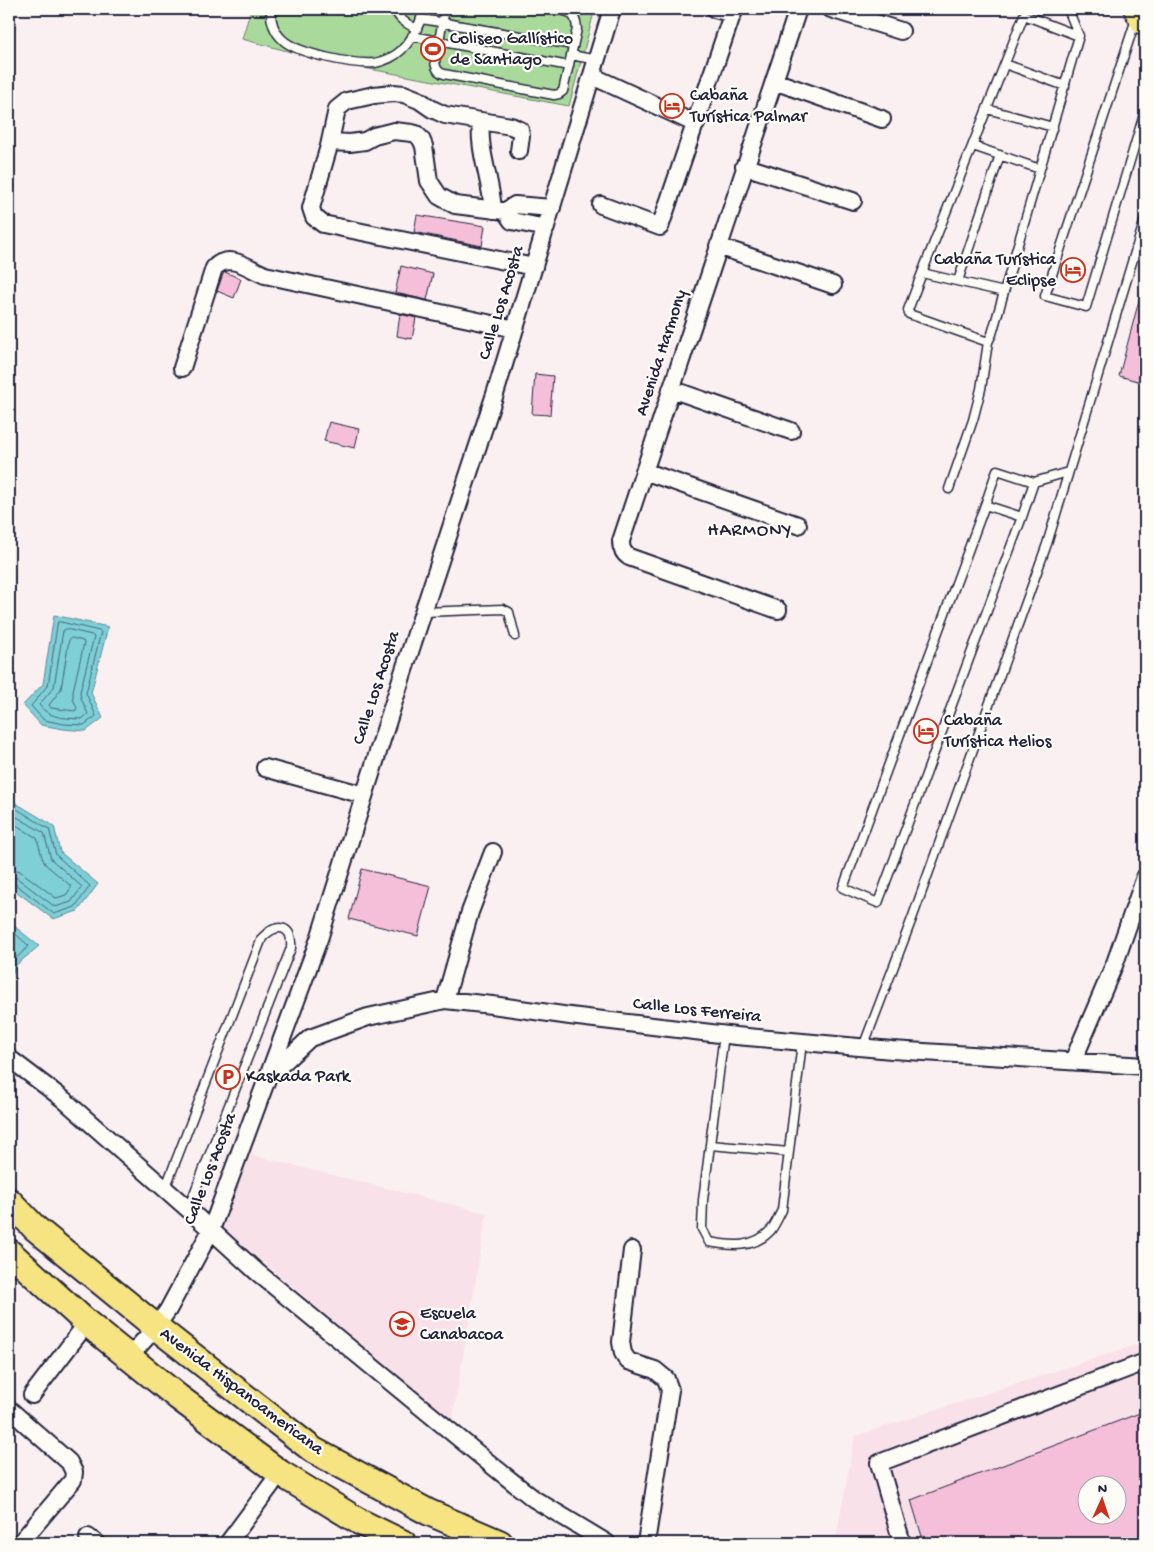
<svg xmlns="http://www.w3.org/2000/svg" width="1154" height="1552" viewBox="0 0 1154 1552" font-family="'Gochi Hand',sans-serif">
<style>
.built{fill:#f9e1ea;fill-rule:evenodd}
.green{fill:#a9da9b;stroke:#667e6b}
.water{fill:#7ecfd6;stroke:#598a98}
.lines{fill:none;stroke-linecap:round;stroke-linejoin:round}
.shore{stroke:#476779;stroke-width:1}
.building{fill:#f5bfd9;stroke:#22223b;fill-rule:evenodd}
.service-casing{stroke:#22223b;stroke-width:11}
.minor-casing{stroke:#22223b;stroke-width:20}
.primary-casing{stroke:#22223b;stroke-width:29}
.motorway-casing{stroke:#22223b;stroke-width:31}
.service{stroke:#fdfcf7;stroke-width:8}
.minor{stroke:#fdfcf7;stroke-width:16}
.primary{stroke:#f6e381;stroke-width:25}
.motorway{stroke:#f6e381;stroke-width:28}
.labels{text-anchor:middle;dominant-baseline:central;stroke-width:4.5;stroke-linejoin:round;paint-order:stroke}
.poi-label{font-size:18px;fill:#22223b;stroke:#fdfcf7;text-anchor:start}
.street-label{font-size:18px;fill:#22223b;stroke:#fdfcf7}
.neighbourhood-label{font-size:19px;letter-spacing:1px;fill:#22223b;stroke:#fdfcf7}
</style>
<rect width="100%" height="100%" fill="#fbf0f1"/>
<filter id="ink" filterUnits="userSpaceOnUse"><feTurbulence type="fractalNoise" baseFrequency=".02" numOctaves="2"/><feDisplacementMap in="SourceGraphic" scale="10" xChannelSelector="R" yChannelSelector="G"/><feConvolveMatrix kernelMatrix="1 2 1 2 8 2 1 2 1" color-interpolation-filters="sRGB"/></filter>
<g filter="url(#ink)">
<path class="built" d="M248,1154L487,1213L452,1422L220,1225Z
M1145,1342V1543H835L855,1436ZM1086,1484H1116V1514H1086Z"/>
<path class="green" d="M251,9H595L569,106L321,60L242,39Z"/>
<path class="water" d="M54,615L108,627L91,693L103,718L86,731L63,729L41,725L23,705L43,684Z
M14,802L54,826L60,852L98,884L78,911L53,919L9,886V809Z
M9,922L39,946L15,966L9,985Z"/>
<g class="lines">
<path class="shore" d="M58,622H61L99,631L101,632L86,693L96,716L84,725L64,724L44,720L31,706L48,685Z
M66,629L92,635L94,637L80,692L81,698L88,714L82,719C66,718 50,719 39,705L54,687L63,631Z
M72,638L83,641L84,643L73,691V699L77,708L75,711L51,708L49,705L61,689L69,640Z
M9,811L17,809L49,829L56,855L90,886L75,907L54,914L14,883L9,882
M9,818L17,817L44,833L51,859L82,887L71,902L55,907L17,878L9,876
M9,825H16L37,838L42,857L45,864L71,886V888L66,895L56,898L20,871L9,868
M9,928L29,946L12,962L9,969"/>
</g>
<path class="building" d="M417,215L485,226L482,246L414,232Z
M401,266L433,274L427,300L395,293Z
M225,272L241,279L234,298L217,291L223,274Z
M1142,289L1145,290V383L1119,376Z
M400,314L416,318L412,339L397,336Z
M535,374L553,376L550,415L532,414Z
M329,422L359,429L355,448L324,441Z
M362,869L431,886L418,936L349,919Z
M1145,1411V1543H924L911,1500ZM1086,1484H1116V1514H1086Z"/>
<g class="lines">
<defs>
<path id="service" d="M271,9C270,20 274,32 283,40C298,54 355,65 375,63C380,62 386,60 390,58C407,50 421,26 423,9
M395,9C398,20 408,24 417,29
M445,9L435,62C436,69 438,72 444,74L554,95L559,94L563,91L577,29C576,12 568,11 554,9
M1068,9L1079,36L1004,292L922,273L1024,15L1079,36
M422,19L573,45
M1136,19L1045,296L1086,307L1145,111
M412,36L569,66
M571,55L597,60
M1005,64L1065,86
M987,109L1053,127
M973,146L1040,169
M922,273L908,310L909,314L988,342L992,334L1004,292
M958,281L1000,155
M1034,482L1022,517L878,903L843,888L985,505L997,470L1034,482L1068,472
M949,489L973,420L981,389L988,342
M985,505L1022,517
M423,612L503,609L509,612L515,636
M724,1034L703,1200L702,1229L709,1242C731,1246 754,1249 771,1230C775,1225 779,1216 782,1210L802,1042
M863,1047L913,916L1047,544L1145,219
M710,1145L789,1152
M165,1189L262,938C276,923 293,924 291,948L188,1209"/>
<path id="minor" d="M715,9L733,14
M831,9L901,31
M592,76L696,124
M774,81L882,119
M481,121C478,152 491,179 493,210
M330,142L350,143L365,141L374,136L394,131L412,133L416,134L421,139L424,146L429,181L439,196L455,205L505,211L515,205L552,208
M519,151L521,136L520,130L511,126L445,115L432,109L419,100L404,94L393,93L374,95L347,101L337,109L329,146L311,208L314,217L323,224L534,267
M744,166L853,201
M601,205L660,227L734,9
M505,211L512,221L546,228
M718,246L833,285
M182,368L214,268C229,252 248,268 265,275L515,329
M671,389L791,431
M644,471L798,525
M778,610L629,557C623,553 621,549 621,541C680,364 739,186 798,9
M265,768L364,795
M445,1000L470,912L493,852
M9,1058L63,1099L188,1209L257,1272L494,1467L534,1499L607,1543
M1073,1061L1115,963L1145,877
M270,1075L310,1038L368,1017L445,1000L492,1005L570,1016L736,1036L892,1050L1145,1066
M632,1250L621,1342L623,1353L628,1361L655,1370L666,1379L670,1390L646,1543
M129,1357L156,1327L168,1310L211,1230L319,939L403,673L496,391L612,9
M32,1395L87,1323
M9,1409L69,1462L74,1472L73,1480L20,1543
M88,1537L96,1543
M228,1543L280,1473
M902,1543L879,1463L1145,1362"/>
<path id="primary" d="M9,1201L35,1228L156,1327L313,1450L428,1512L500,1543
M9,1252L87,1323L178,1397L280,1473L360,1522L403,1543"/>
<path id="motorway" d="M1138,9L1145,21"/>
</defs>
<use href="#service" class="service-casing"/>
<use href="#minor" class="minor-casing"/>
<use href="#primary" class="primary-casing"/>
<use href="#motorway" class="motorway-casing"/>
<use href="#service" class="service"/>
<use href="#minor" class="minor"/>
<use href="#primary" class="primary"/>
<use href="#motorway" class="motorway"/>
</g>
</g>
<defs>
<symbol id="stadium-ring" viewBox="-11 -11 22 22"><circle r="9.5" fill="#fdfcf7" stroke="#c8321e" stroke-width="1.5"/><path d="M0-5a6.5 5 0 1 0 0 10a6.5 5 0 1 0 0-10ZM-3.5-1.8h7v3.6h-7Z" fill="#c8321e"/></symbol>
<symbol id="hotel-ring" viewBox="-11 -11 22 22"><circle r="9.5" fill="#fdfcf7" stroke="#c8321e" stroke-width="1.5"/><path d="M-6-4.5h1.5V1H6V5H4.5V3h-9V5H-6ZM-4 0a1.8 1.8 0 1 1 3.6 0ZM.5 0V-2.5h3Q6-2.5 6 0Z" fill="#c8321e"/></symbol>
<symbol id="parking-ring" viewBox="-11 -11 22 22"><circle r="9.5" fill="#fdfcf7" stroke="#c8321e" stroke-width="1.5"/><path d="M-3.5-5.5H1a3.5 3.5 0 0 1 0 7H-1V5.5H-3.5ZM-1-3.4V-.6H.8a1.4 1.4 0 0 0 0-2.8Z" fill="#c8321e"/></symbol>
<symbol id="school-ring" viewBox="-11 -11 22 22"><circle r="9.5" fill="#fdfcf7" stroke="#c8321e" stroke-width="1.5"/><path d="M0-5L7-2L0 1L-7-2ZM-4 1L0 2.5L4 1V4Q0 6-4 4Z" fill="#c8321e"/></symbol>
</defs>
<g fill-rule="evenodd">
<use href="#stadium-ring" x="419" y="35" width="28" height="28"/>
<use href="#hotel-ring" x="658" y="92" width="28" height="28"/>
<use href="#hotel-ring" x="1059" y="256" width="28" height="28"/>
<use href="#hotel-ring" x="912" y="717" width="28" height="28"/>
<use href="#parking-ring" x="214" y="1063" width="28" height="28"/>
<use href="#school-ring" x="388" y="1310" width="28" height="28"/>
</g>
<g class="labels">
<g class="poi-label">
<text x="450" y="39">Coliseo Gallístico<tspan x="450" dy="21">de Santiago</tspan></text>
<text x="690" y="96">Cabaña<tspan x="690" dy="21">Turística Palmar</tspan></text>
<text x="1056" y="260" text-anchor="end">Cabaña Turística<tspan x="1056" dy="21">Eclipse</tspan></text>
<text x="944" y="721">Cabaña<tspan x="944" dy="21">Turística Helios</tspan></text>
<text x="246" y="1077">Kaskada Park</text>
<text x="420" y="1314">Escuela<tspan x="420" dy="21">Canabacoa</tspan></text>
</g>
<g class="street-label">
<text transform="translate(502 303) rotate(-73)">Calle Los Acosta</text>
<text transform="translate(662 353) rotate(-72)">Avenida Harmony</text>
<text transform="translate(377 688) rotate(-72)">Calle Los Acosta</text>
<text transform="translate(697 1011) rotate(6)">Calle Los Ferreira</text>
<text transform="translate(211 1169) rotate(-69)">Calle Los Acosta</text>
<text transform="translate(241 1392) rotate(37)">Avenida Hispanoamericana</text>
</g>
<g class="neighbourhood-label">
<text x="750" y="531">HARMONY</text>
</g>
</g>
<rect width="1154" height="1552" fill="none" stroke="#fdfcf7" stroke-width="30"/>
<rect x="15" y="15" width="1124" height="1522" fill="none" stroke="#22223b" stroke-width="2" filter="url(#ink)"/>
<g transform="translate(1102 1500) rotate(3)"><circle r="24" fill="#fdfcf7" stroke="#a5a5ac"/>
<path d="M0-4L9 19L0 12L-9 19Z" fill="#c8321e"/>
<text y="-8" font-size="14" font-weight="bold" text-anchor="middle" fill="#22223b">N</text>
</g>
</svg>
